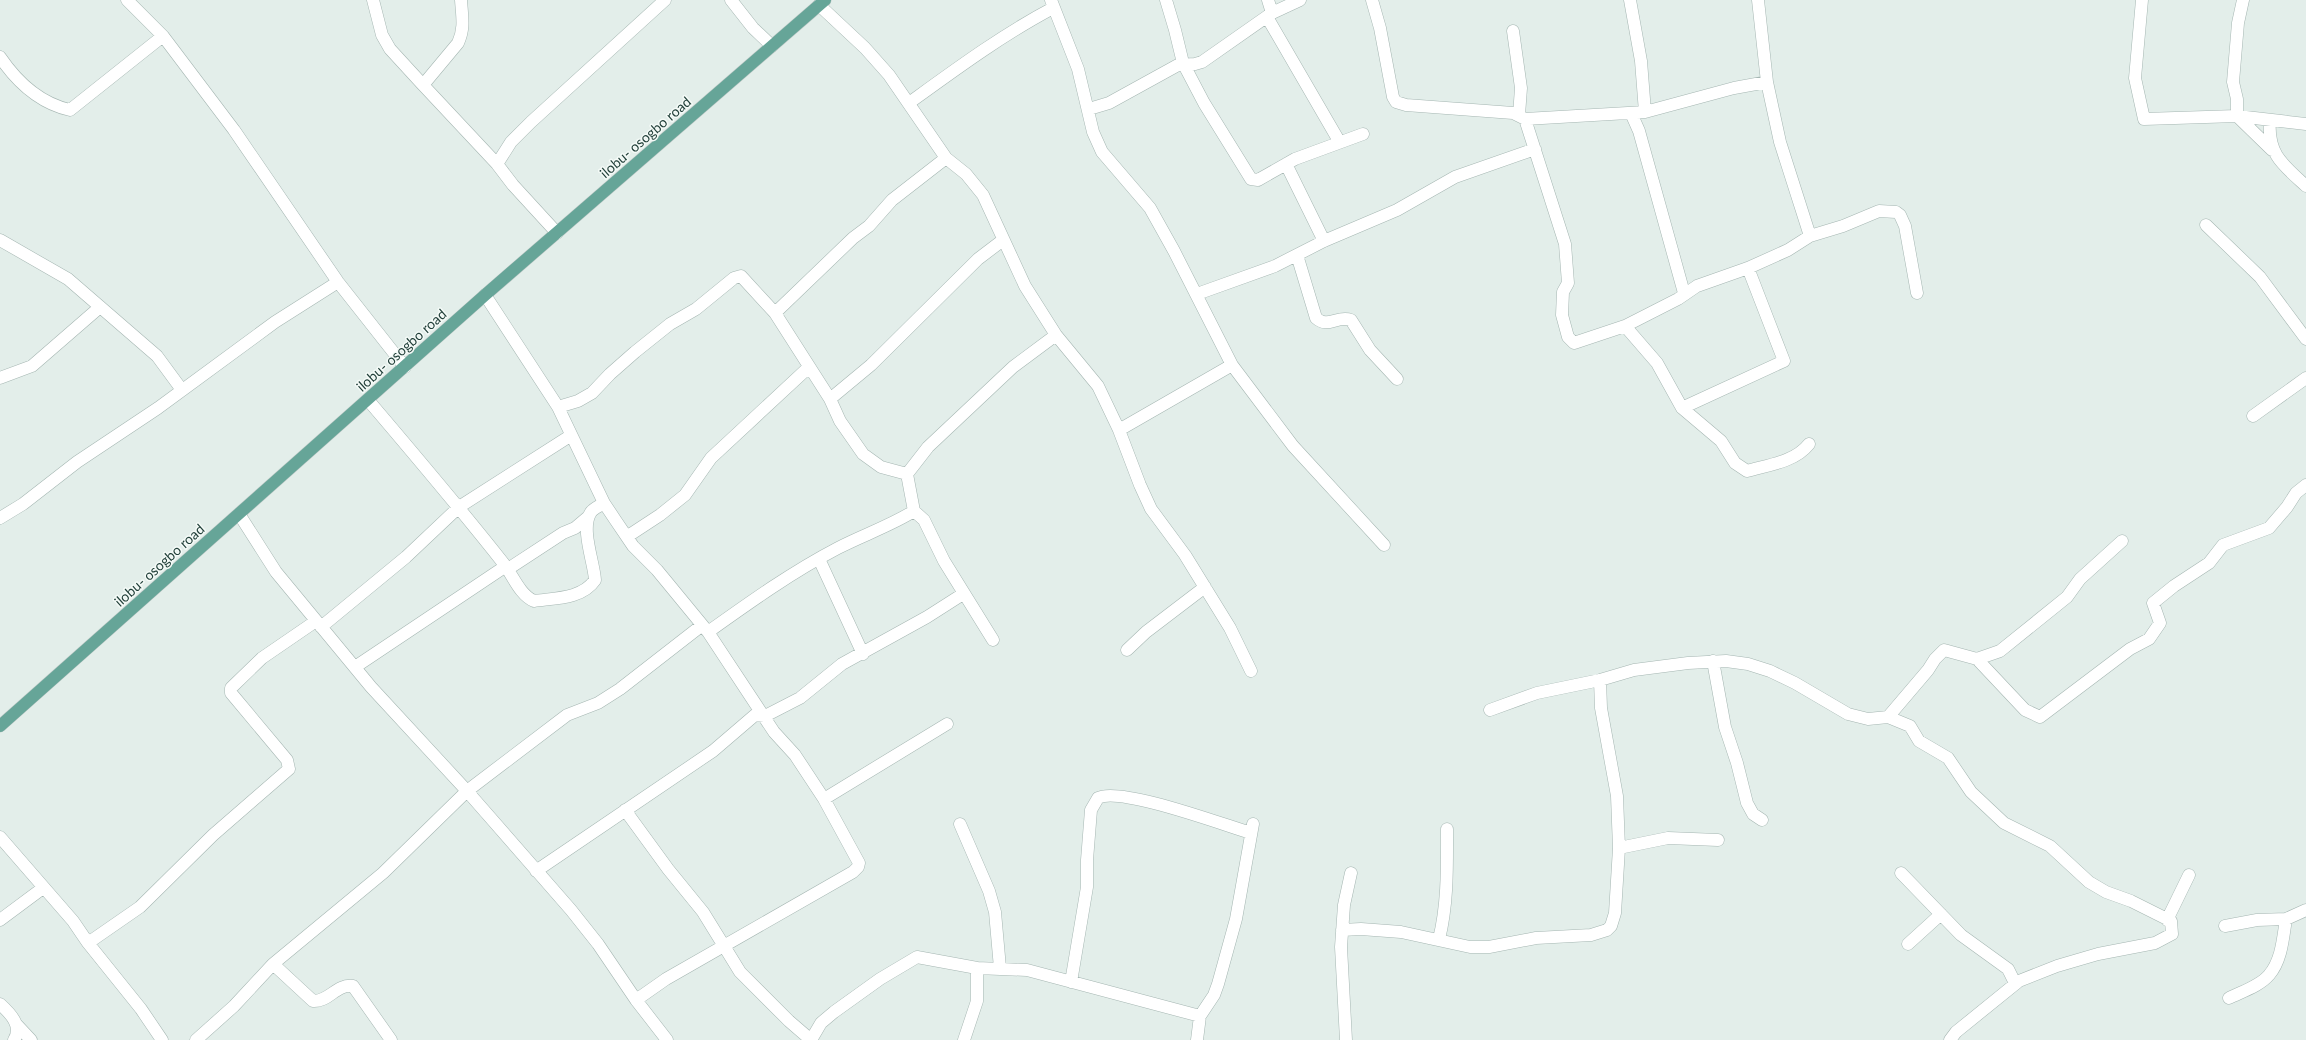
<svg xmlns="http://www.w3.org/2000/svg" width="2306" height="1040" viewBox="0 0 2306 1040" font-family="Lato,sans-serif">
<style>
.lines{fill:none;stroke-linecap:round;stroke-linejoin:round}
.minor-casing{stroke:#a5b6b2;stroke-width:13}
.major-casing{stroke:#c1cac8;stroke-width:13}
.minor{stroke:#fff;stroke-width:12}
.major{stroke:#66a598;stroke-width:12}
.labels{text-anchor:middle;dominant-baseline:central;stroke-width:3;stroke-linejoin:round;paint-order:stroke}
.street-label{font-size:14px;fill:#22403a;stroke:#f4faf7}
</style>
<rect width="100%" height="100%" fill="#e3eeea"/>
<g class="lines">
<defs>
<path id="minor" d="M127,0L163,36L234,130L338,282L405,367
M373,0L382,35L390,49L423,85
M461,0C462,16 465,28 458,43L423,85L497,164
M731,0L753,28L772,46
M1051,0L1078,69L1093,132L1102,152L1150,208L1174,251L1232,365L1293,446L1384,545
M1166,0L1175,30L1183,63L1204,103L1251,179L1258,180L1295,159L1363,134
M1268,0L1272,13
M1372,0L1380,28L1393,97L1396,102L1406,105L1513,113L1525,119
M1630,0L1641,61L1645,112
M1758,0L1767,82L1780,142L1810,236
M2142,0L2135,78L2144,119L2237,116L2272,150
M2243,0L2238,23L2233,82L2237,99V116L2306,124
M819,5L865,48L889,75L946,158L966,174L983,195L1025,286L1056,335L1098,386L1119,430L1140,485L1151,509L1185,555L1230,628L1251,671
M1267,17L1339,141
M1513,31L1521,88L1519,115
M0,57C17,82 39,103 70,110L163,36
M1767,82L1734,88L1645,112L1525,119L1565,244L1568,283L1563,292L1562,315L1568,337L1574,343L1625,326L1678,299L1697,286L1748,268L1788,250L1810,236L1843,226L1879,211L1896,212L1900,215L1905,226L1917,293
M909,103C956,69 1002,35 1053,8
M1089,109L1109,103L1178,65L1195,64L1202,62L1272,13L1300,0
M1631,113L1639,131L1684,293
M2270,120C2267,154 2283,165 2306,186
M1286,164L1324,241
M2206,225L2260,277L2306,339
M557,233L513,185L497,164L511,142L531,122L665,0
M0,240L68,279L157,356L182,390
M1297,255L1316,318C1328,329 1337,315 1351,320L1370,350L1397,379
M1197,294L1275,266L1324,241L1397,210L1455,177L1535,149
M485,295L558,407L604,503L616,521L633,546L657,570L708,632L774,732L795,755L824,799L859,863L858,867L853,872L666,979L636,1000
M775,313L853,238L869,226L892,200L946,158
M1625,326L1657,363L1682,408L1721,441L1735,463L1747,471C1768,465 1795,462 1809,444
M0,378L32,366L100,307
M830,399L871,365L978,259L1003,240
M368,400C414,454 460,508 504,564C513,576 520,595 534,601C555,598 582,599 595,580C594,562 580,528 591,512C594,508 600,506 604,503
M558,407L578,401L592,393L610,374L635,352L670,324L696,309L734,278L741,276L775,313L830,399L840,421L863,454L881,467L907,474
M1682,408L1784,361L1748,268
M2253,416L2306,378
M1119,430L1232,365
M239,514L276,572L371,687L467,791L571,910L598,944L636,1000L667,1040
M0,518L23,504L77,462L158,408L275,322L338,282
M628,536L660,515L685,495L711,458L809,367
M819,559L863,654
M508,569L563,533L575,528L588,517
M321,627L406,557L459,507L570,436
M708,632C750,602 792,572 838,548C863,535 890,526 914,511
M993,640L944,561L924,520L914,511L907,474L928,447L1013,367L1056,335
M1127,650L1146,632L1205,587
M1977,659L2025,710L2040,717L2130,649L2149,639L2160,623L2153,603L2174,586L2209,563L2223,545L2269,528L2287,507L2296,493L2306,485
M1713,661L1725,727L1737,763L1747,803L1753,814L1762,820
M355,667L506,566
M1490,710L1537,693L1600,680L1634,670L1688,663L1726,661L1748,664L1770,671L1795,683L1848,714L1868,719L1888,717L1928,670L1935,659L1944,650L1977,659L2000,651L2067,597L2080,579L2122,541
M1888,717L1910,726L1919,741L1948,758L1971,792L2004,823L2050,846L2089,882L2106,892L2131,901L2171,921L2172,934L2155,943L2098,954L2057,966L2019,981L1956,1032L1950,1040
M824,799L947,724
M625,810L668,869L703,912L740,972L789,1021L811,1040
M960,824L989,891L995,912L1000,968
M0,837L73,921L88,943L141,1009L162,1040
M1619,848L1668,838L1718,840
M536,871L713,751L755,715L765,716L800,698L842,664L927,617L963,594
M1901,873L1961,935L2008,969L2015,983
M0,920L43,888
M2167,920L2189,875
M2225,926L2257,920L2286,919L2306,910
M1342,930L1361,929L1401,932L1470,947H1489L1536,938L1591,935L1607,930L1611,926L1615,913L1619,848L1617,796L1601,708L1600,680
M1439,939C1448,903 1447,865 1447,829
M88,943L140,907L213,835L289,769L287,760L231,693V688L262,658L316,621
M1908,944L1941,914
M273,964L313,1001C329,1002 336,984 353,986L391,1040
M977,968L1027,970L1200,1016
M1071,982L1087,887V860L1091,810L1098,798C1119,786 1224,825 1251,833
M2229,998C2241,992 2260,986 2269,975C2282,960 2283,937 2286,919
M0,1004C10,1013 23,1026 14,1040
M17,1025L31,1040
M196,1040L234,1006L273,964L383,873L467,791L567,715L598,703L620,689L701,626
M811,1040L821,1023L834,1012L880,979L917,957L977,968V1001L964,1040
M1197,1040L1200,1016L1214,995L1218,984L1236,919L1253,824
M1346,1040L1341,947L1344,905L1351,873"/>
<path id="major" d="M0,726L485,295L825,0"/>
</defs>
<use href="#minor" class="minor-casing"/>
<use href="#major" class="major-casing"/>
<use href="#minor" class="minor"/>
<use href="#major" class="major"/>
</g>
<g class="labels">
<g class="street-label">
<text transform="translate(645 137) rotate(-41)">ilobu- osogbo road</text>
<text transform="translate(401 350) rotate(-42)">ilobu- osogbo road</text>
<text transform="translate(159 565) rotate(-42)">ilobu- osogbo road</text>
</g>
</g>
</svg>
